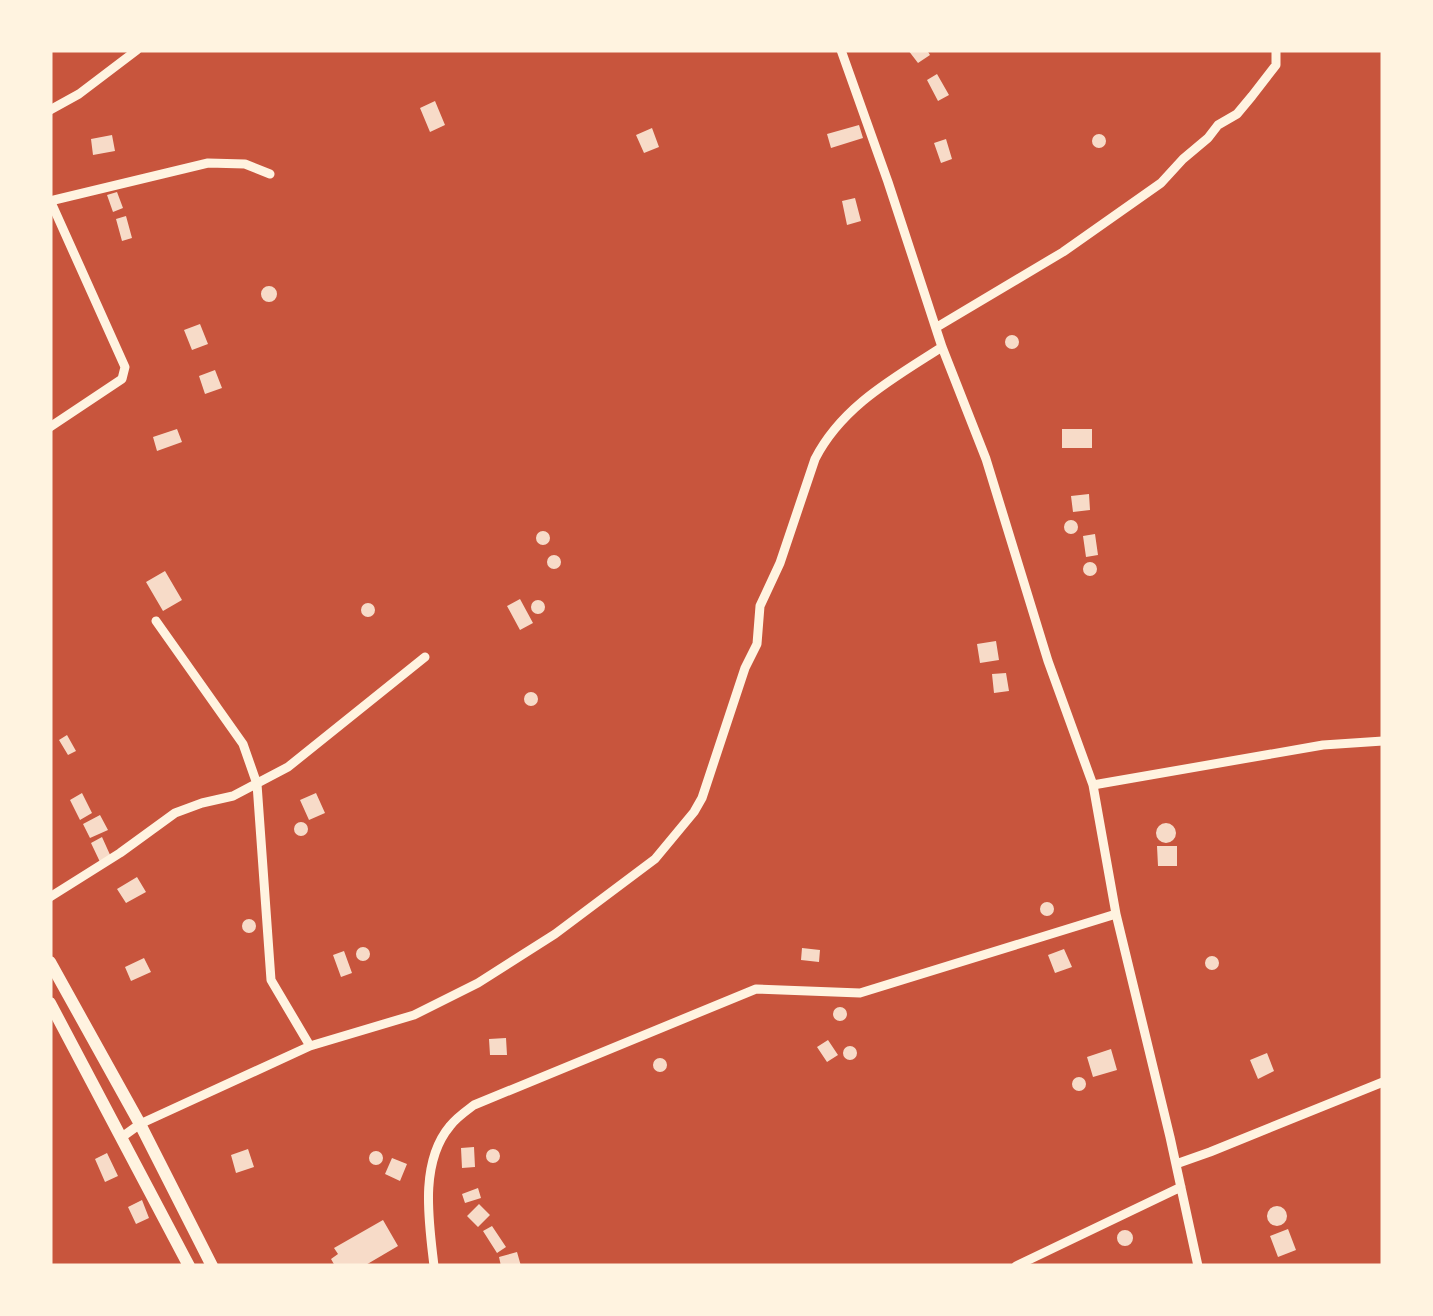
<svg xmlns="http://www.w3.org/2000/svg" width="1433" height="1316" viewBox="0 0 1433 1316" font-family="Arial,sans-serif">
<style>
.building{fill:#f7dbc8}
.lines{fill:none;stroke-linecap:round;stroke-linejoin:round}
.minor{stroke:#fff3e0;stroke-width:9}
.secondary{stroke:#fff3e0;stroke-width:12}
</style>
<rect width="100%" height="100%" fill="#c8553d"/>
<path class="building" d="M908,50H927L930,55L918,63Z
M937,74L949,95L938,101L927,80Z
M435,101L445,125L430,132L420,108Z
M859,125L863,138L831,148L827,134Z
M652,128L659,147L644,153L636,135Z
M1092 141a7 7 0 1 1 14 0a7 7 0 1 1-14 0Z
M112,135L115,151L93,155L91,139Z
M946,139L952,159L941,163L934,143Z
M117,192L123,208L113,212L107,195Z
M855,198L861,221L847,225L842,201Z
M126,216L132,238L122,241L116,219Z
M261 294a8 8 0 1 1 16 0a8 8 0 1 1-16 0Z
M200,324L208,344L192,350L184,330Z
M1005 342a7 7 0 1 1 14 0a7 7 0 1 1-14 0Z
M215,370L222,388L205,394L199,376Z
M177,429L182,442L157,451L153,437Z
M1062,429H1092V448H1062Z
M1089,494L1090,510L1073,512L1071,496Z
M1064 527a7 7 0 1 1 14 0a7 7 0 1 1-14 0Z
M536 538a7 7 0 1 1 14 0a7 7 0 1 1-14 0Z
M1095,534L1098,555L1086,557L1083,536Z
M547 562a7 7 0 1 1 14 0a7 7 0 1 1-14 0Z
M1083 569a7 7 0 1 1 14 0a7 7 0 1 1-14 0Z
M165,571L182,600L163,611L146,582Z
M520,599L533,623L520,630L507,606Z
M531 607a7 7 0 1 1 14 0a7 7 0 1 1-14 0Z
M361 610a7 7 0 1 1 14 0a7 7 0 1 1-14 0Z
M996,641L999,660L980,663L977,644Z
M1006,673L1009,691L994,693L992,674Z
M524 699a7 7 0 1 1 14 0a7 7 0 1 1-14 0Z
M67,735L76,751L68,755L59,740Z
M82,793L92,813L80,820L70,800Z
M316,793L325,813L309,820L300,800Z
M100,815L108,830L90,838L83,824Z
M294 829a7 7 0 1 1 14 0a7 7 0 1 1-14 0Z
M1156 833a10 10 0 1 1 20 0a10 10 0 1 1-20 0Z
M102,837L111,857L100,862L91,843Z
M1157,846H1177V866H1158Z
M137,877L146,892L126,903L117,889Z
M1040 909a7 7 0 1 1 14 0a7 7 0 1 1-14 0Z
M242 926a7 7 0 1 1 14 0a7 7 0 1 1-14 0Z
M356 954a7 7 0 1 1 14 0a7 7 0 1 1-14 0Z
M802,948L820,950L819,962L801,960Z
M1064,949L1072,967L1055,973L1048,955Z
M344,951L352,973L341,977L333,955Z
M1205 963a7 7 0 1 1 14 0a7 7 0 1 1-14 0Z
M144,958L151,972L131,981L125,967Z
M833 1014a7 7 0 1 1 14 0a7 7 0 1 1-14 0Z
M506,1038L507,1055H490L489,1039Z
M828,1040L838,1055L827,1062L817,1047Z
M843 1053a7 7 0 1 1 14 0a7 7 0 1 1-14 0Z
M1111,1049L1117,1070L1093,1077L1087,1057Z
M1267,1053L1274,1071L1258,1079L1250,1060Z
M653 1065a7 7 0 1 1 14 0a7 7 0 1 1-14 0Z
M1072 1084a7 7 0 1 1 14 0a7 7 0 1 1-14 0Z
M474,1147L475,1167L462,1168L461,1148Z
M486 1156a7 7 0 1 1 14 0a7 7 0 1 1-14 0Z
M248,1149L254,1167L236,1173L231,1155Z
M369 1158a7 7 0 1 1 14 0a7 7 0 1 1-14 0Z
M107,1153L118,1176L105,1182L95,1159Z
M392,1158L407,1164L400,1181L385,1174Z
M478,1188L481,1198L465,1203L462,1194Z
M142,1200L149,1218L136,1224L128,1207Z
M479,1204L490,1215L478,1227L467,1216Z
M1267 1216a10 10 0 1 1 20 0a10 10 0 1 1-20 0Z
M383,1220L398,1246L364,1266H335L331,1259L338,1254L334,1248Z
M492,1226L506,1247L497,1253L483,1231Z
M1288,1229L1296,1250L1278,1257L1270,1236Z
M1117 1238a8 8 0 1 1 16 0a8 8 0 1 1-16 0Z
M517,1252L521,1266H501L499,1257Z"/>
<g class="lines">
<path class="minor" d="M841,50L888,182L942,347L986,459L1048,661L1093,785L1116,914L1170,1137L1198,1266
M50,110L79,94L137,50
M50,200L125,367L122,379L50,427
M50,201L208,163L245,164L270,174
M937,327L1063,252L1161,183L1183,159L1208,138L1218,125L1237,114L1252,96L1276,65V50
M156,621L243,744L257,784L271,980L310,1046
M1093,785L1323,745L1383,741
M50,897L120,853L175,813L202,803L233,796L288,767L425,657
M122,1137L140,1124L310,1046L414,1015L478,983L555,934L655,859L694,812L702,798L745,668L757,644L760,606L780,563L815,459C842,406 894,378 942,347
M1176,1164L1210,1152L1383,1082
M434,1266C429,1222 419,1163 450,1126C456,1118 466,1111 474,1105L756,989L860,993L1116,914
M1016,1266L1181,1187"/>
<path class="secondary" d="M50,962L140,1124L212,1266
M50,1003L189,1266"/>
</g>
<rect width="1433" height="1316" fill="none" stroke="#fff3e0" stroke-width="105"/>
</svg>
